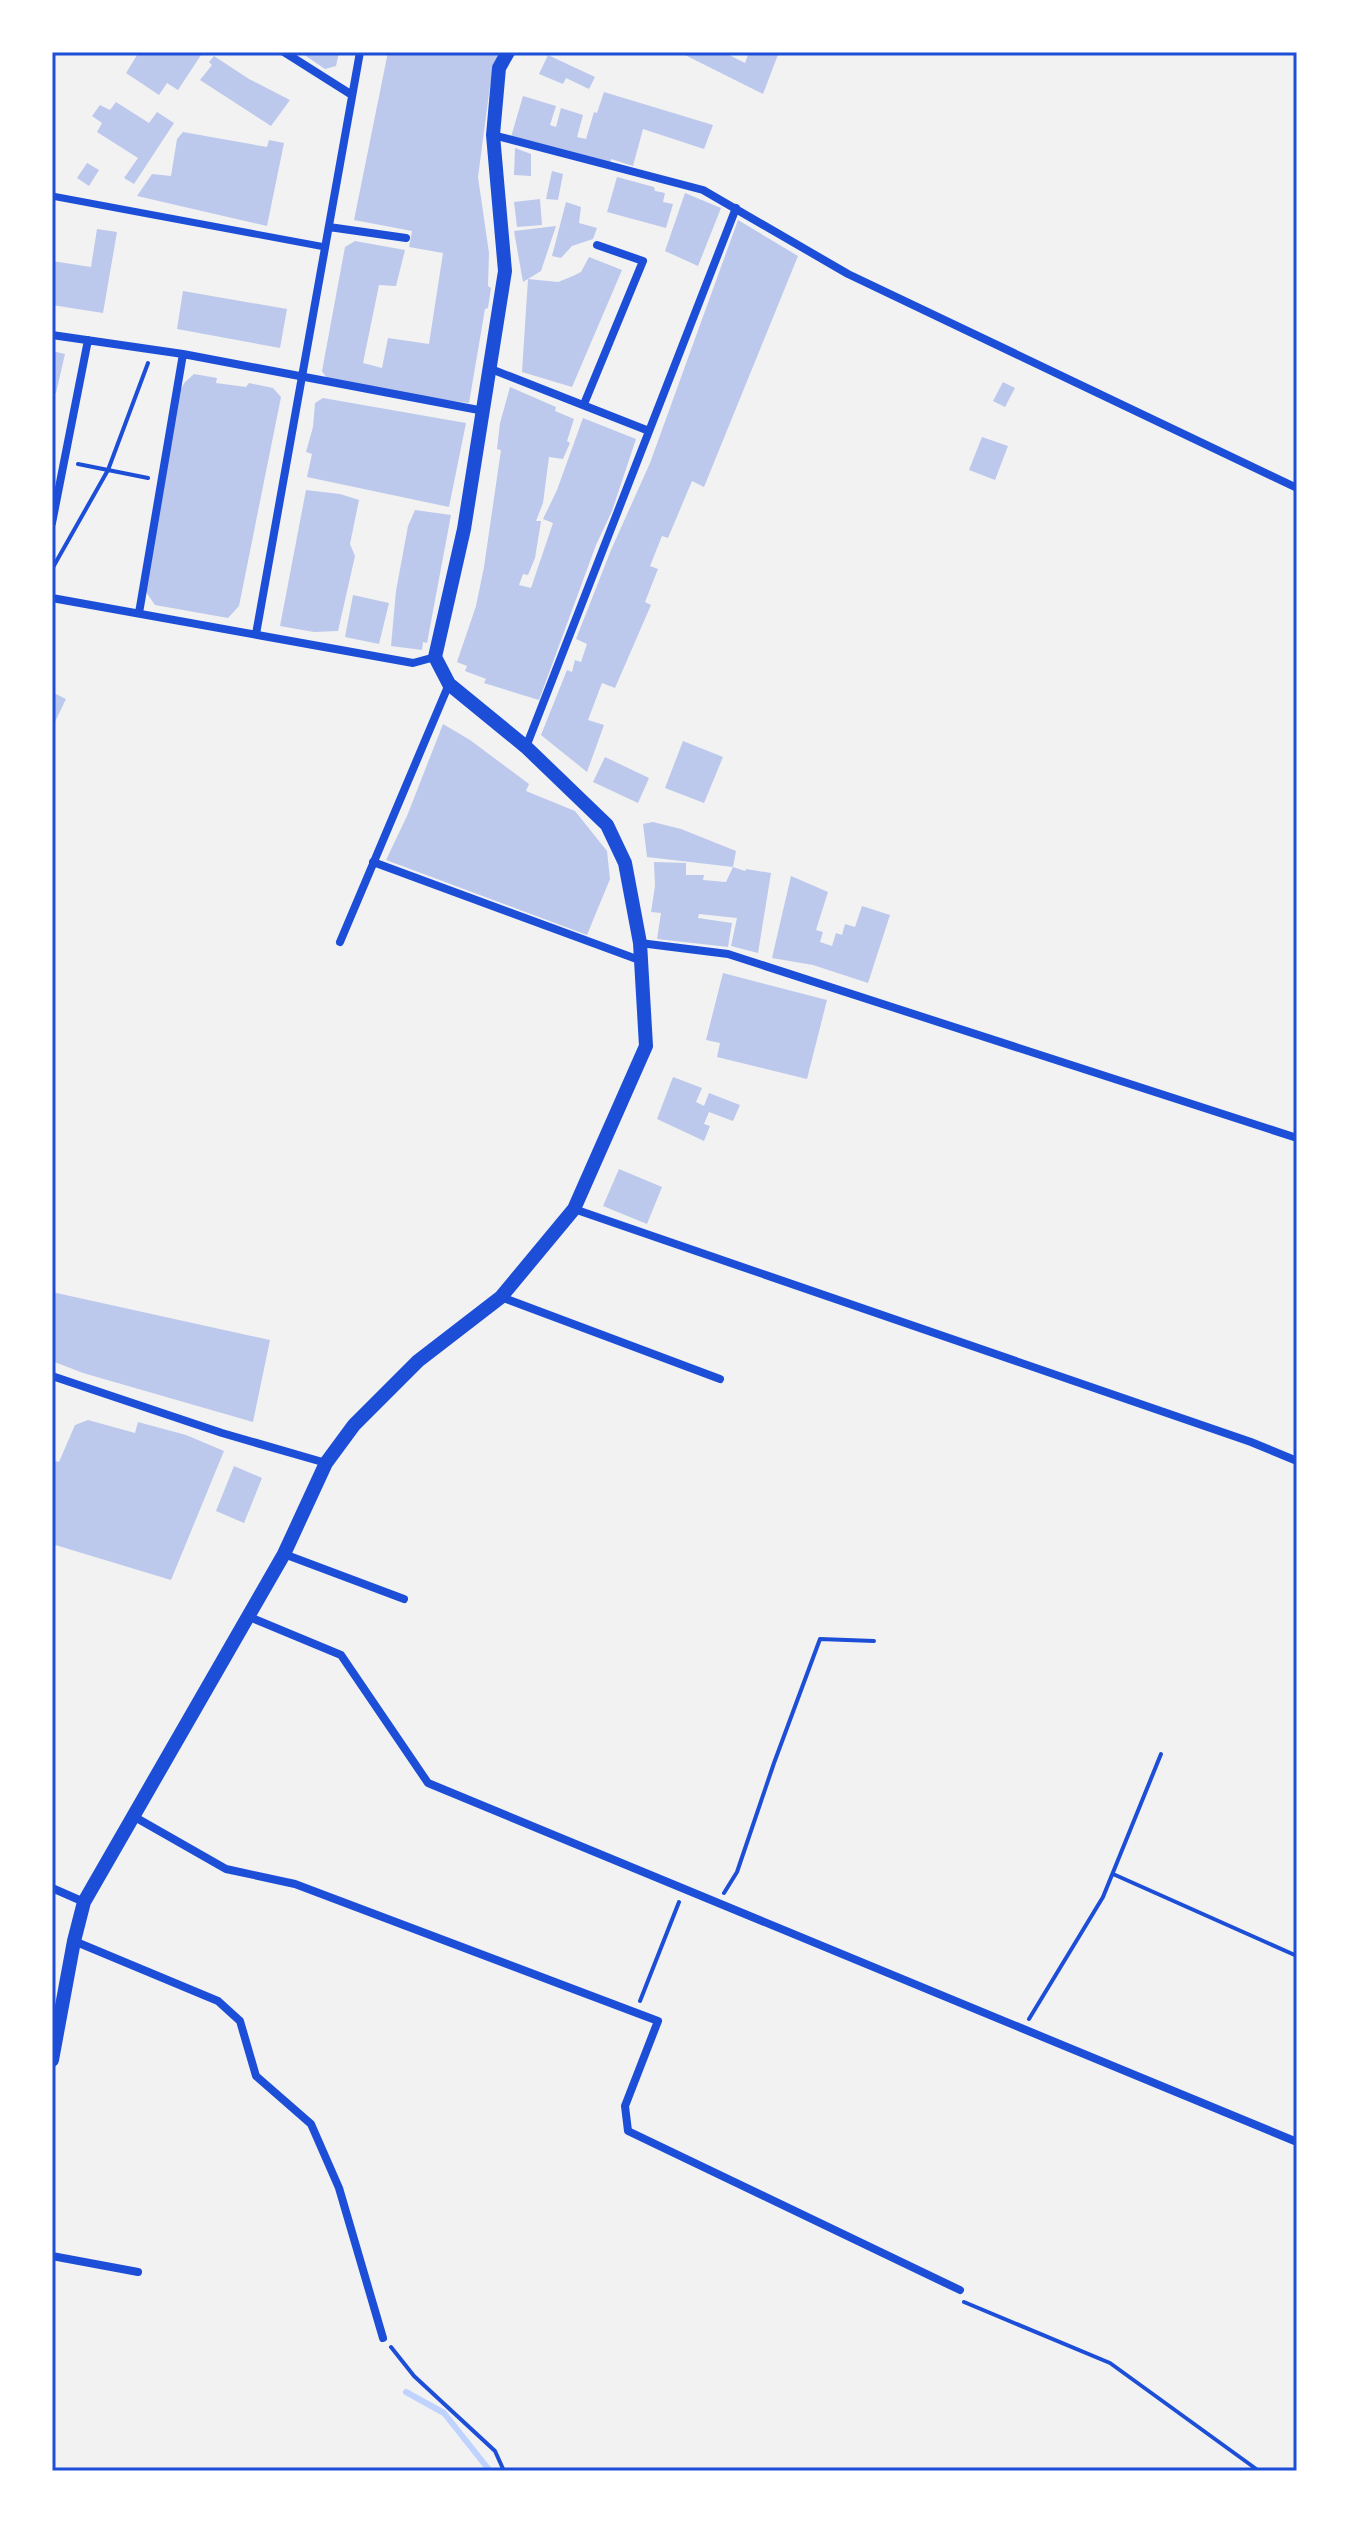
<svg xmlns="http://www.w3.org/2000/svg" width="1349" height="2523" viewBox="0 0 1349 2523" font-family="Rubik,sans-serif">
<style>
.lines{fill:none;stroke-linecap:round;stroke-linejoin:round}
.stream{stroke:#bfd3fe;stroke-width:6}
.building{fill:#bdc9ec}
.path{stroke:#1d4ed8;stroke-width:4}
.pedestrian{stroke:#1d4ed8;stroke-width:7}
.minor{stroke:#1d4ed8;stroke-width:8}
.tertiary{stroke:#1d4ed8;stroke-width:14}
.neatline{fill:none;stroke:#1d4ed8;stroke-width:3}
</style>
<rect width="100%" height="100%" fill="#f2f2f2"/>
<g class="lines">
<path class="stream" d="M406,2392L444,2413L490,2471"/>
</g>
<path class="building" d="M139,52H203L178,90L167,83L159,95L126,73Z
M300,52H339L336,66L325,69Z
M388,52H499L490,86L478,177L489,253L488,286L491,288L488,308L485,309L469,403L376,391L328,380L322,371L345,247L355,241L405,250L396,286L379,285L363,363L382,368L388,338L429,344L443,253L409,247L412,231L354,220Z
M679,52H723L745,63L749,52H779L763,94Z
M548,55L595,77L589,89L566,78L563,84L539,74Z
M214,56L249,79L290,100L271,126L200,80L212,65L209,62Z
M604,92L713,125L704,149L643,129L633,166L611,159L610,164L511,137L523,96L556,106L550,125L556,127L561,108L583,115L577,137L586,139L594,112L597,113Z
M116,102L149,123L157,112L174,123L134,184L124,178L138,158L97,132L102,123L92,116L100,105L110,110Z
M183,132L267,147L269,140L284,143L267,226L137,196L152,174L171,176L177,139Z
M515,148L531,154V176L514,175Z
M87,163L99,170L89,186L77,178Z
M552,171L563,174L558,200L546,199Z
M617,177L654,187L655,191L665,193L663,202L673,204L666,228L607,212Z
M685,193L721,208L698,266L665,251Z
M540,199L542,225L517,227L514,202Z
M566,202L581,207L579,223L597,228L593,239L572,246L561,258L552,256Z
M738,220L798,256L704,487L692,481L668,538L662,536L650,566L658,569L645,602L651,605L615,688L602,683L588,720L604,725L587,772L541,735L567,670L572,672L575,660L581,662L587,644L576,639L611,550L650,463Z
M556,226L541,271L523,282L514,231Z
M97,229L117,232L103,313L52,305V261L91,267Z
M589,257L622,270L572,387L522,372L528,279L558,282L573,276L581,272Z
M183,291L287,309L280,348L177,329Z
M52,351L65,354L56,393H52Z
M194,374L217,378L216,383L246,387L249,383L273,388L281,397L239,606L228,618L155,605L146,592L179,392L185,382Z
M1003,382L1015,388L1005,407L993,401Z
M510,387L556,407L555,411L574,419L567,441L570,443L563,459L549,457L543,503L536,521H541L535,558L528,575L523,574L519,585L531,588L553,523L543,519L557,490L583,418L636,439L612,511L596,545L539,700L484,683L486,679L465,671L467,666L457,662L476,606L484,567L501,450L497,449L500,423Z
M323,398L466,423L449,507L307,477L312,454L306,452L313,427L315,403Z
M982,437L1008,446L995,480L969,470Z
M306,490L340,494L359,500L350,544L355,556L338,631L314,632L280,626Z
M415,510L451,515L427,643L423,642L422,650L391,646L396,591L408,526Z
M353,595L389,603L379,644L345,637Z
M52,692L66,699L52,728Z
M443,724L470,740L529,784L526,791L575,811L607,851L610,879L587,935L386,860L407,816Z
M683,741L723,757L704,803L665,788Z
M605,757L649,778L638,803L593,782Z
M653,822L681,829L736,851L733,867L647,857L643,824Z
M654,862L686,863V875H704L703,880L726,882L733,867L745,871L746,869L771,873L758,953L731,946L737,918L699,914L698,918L732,923L728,947L657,939L661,913L651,912L655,886Z
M791,876L828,892L816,930L823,932L820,942L832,946L836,933L842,935L845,924L855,927L862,906L890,915L868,983L813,965L772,958Z
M723,973L827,1000L807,1079L717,1057L720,1043L706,1040Z
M673,1077L702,1088L696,1102L704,1106L709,1093L740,1105L733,1121L709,1112L704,1124L710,1126L704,1141L657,1119Z
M619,1169L662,1187L647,1224L603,1206Z
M52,1292L270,1340L253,1422L83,1373L52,1361Z
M88,1420L135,1433L138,1422L186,1435L224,1451L171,1580L52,1544V1460L59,1462L75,1425Z
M234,1466L262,1478L244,1523L216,1511Z"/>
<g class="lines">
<path class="path" d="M78,464L148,478
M52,569L108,470L148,363
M1113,1874L1297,1956
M724,1893L737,1872L774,1763L820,1639L874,1641
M640,2001L679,1902
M1029,2019L1103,1897L1161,1754
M964,2302L1110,2363L1259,2471
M391,2347L414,2376L495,2451L504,2471"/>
<path class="pedestrian" d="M52,196L325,247"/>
<path class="minor" d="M284,52L352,95
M493,135L703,190L848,274L1297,488
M329,227L406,238
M52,335L183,354L484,411
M491,369L649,431
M584,404L643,261L597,245
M52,523L88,340
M52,598L413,663L435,657
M139,613L183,354
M256,634L360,52
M526,747L736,208
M373,862L642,961
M340,942L449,684
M640,943L728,954L1297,1138
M574,1209L1251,1442L1297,1461
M501,1297L720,1379
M52,1376L222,1433L326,1463
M284,1554L404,1599
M247,1616L341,1655L428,1783L1297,2142
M133,1816L226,1869L295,1884L658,2021L625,2106L628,2131L960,2290
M52,1888L84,1902
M74,1941L218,2001L240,2021L256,2076L311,2124L339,2188L383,2338
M52,2256L138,2272"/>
<path class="tertiary" d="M52,2060L74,1941L84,1902L284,1554L326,1463L354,1425L418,1361L501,1297L574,1209L646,1046L640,943L625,863L607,825L526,747L449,684L435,657L464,529L505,271L493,135L499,68L508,52"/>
</g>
<rect width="1349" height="2523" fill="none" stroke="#ffffff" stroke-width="108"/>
<rect x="54" y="54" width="1241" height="2415" class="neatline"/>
</svg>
